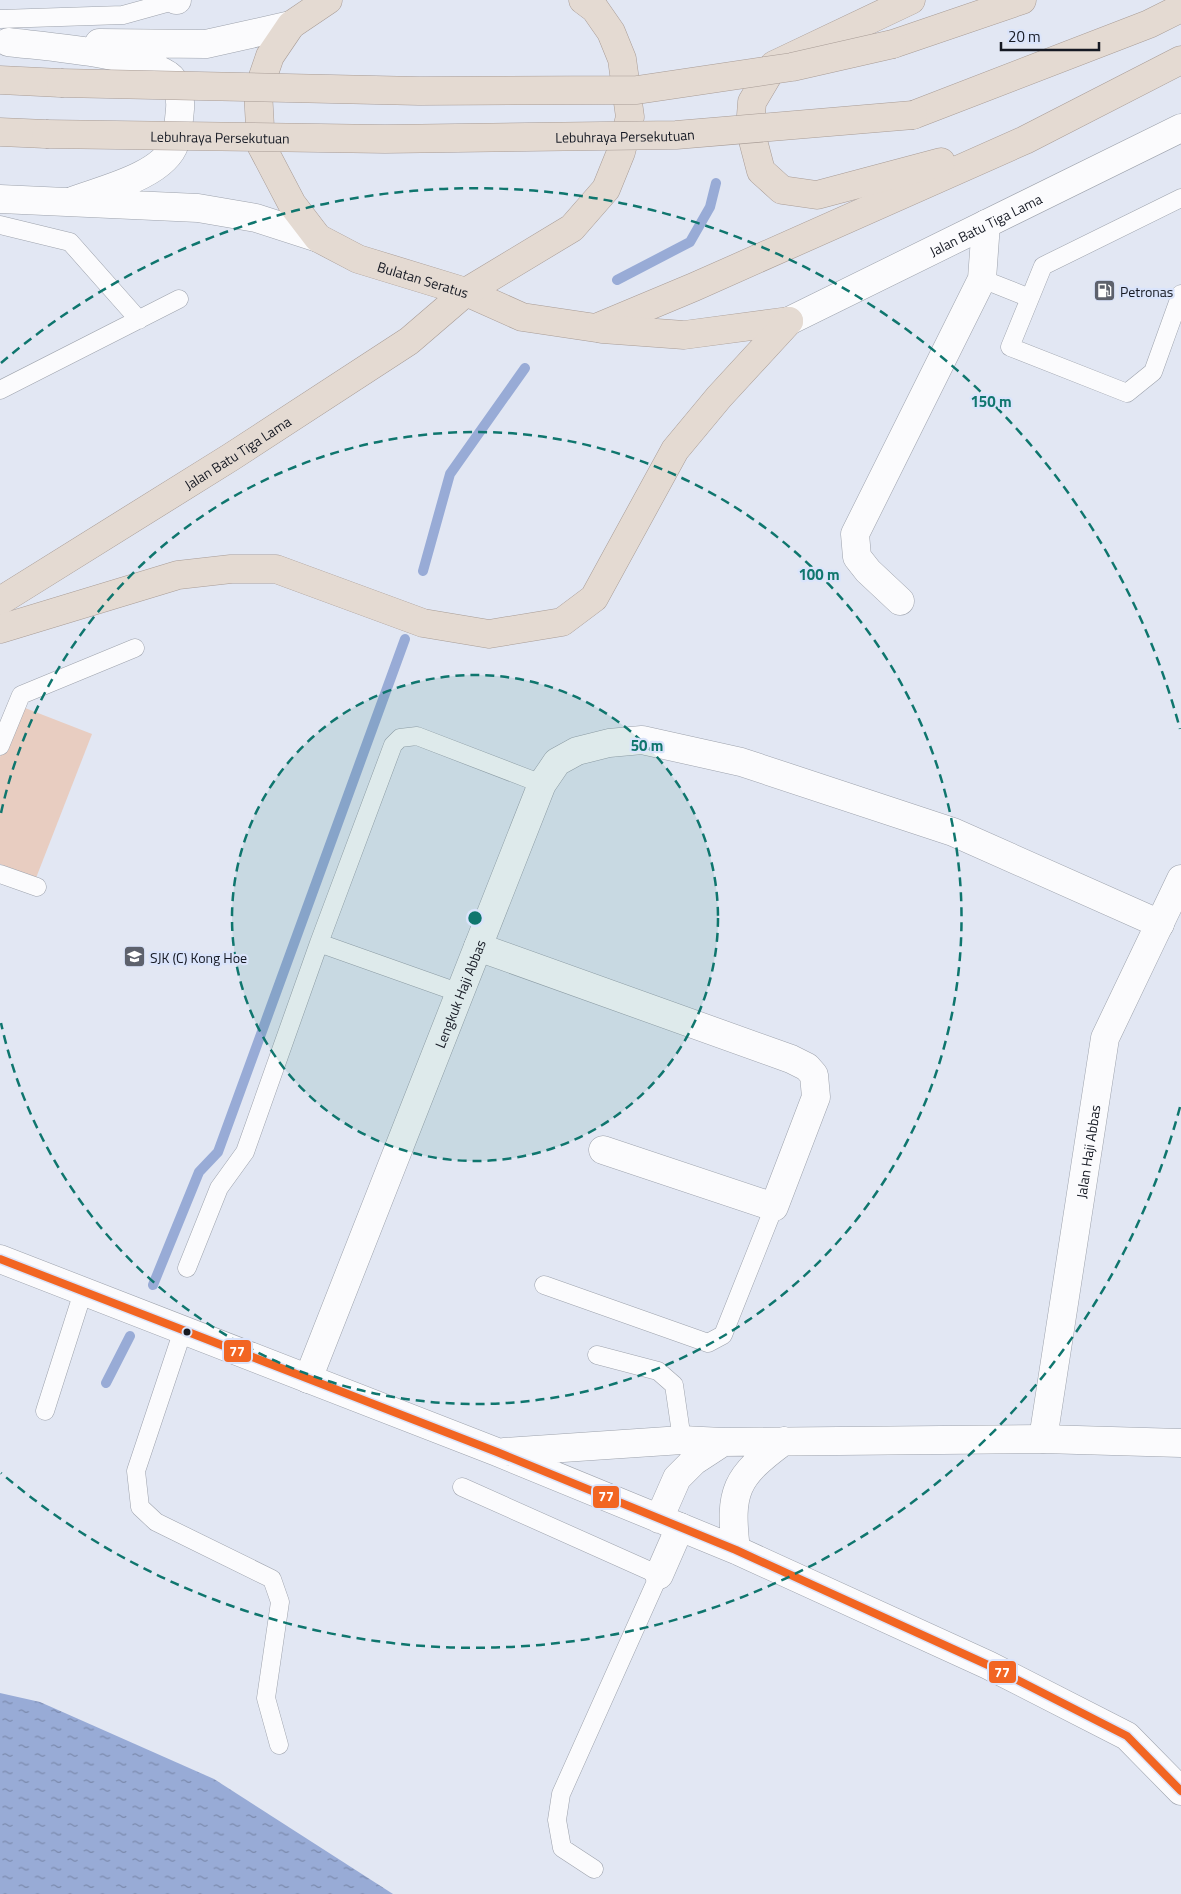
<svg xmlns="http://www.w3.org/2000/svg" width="1181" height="1894" viewBox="0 0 1181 1894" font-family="'Titillium Web',sans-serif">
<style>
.green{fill:#e8cdc1}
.water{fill:url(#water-ripples)}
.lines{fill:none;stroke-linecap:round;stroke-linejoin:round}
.stream{stroke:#98abd6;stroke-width:10}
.service-casing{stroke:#9da2ac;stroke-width:19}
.minor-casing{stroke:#9da2ac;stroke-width:29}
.tertiary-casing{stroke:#9da2ac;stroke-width:29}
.secondary-casing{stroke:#9da2ac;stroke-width:29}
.trunk-casing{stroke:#a89c96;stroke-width:29}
.service{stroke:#fbfbfd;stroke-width:18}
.minor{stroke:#fbfbfd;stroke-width:28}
.tertiary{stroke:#fbfbfd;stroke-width:28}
.secondary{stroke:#fbfbfd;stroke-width:28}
.trunk{stroke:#e4dad2;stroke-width:28}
.trunk-bridge-casing{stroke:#a89c96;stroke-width:29;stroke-linecap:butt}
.trunk-bridge{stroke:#e4dad2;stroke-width:28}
.bus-1-casing{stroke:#dae4fb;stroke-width:11}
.bus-1{stroke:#f26522;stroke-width:8}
.ring{fill:none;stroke:#0f766e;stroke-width:2.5;stroke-dasharray:9 6}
.bus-dot{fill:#151923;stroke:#dae4fb;stroke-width:2}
.labels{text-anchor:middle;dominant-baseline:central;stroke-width:4.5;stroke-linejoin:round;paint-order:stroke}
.street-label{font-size:14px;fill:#151923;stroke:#dae4fb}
.poi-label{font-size:14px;fill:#151923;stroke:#dae4fb;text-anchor:start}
.centre{fill:#0f766e;stroke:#dae4fb;stroke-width:2.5}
.ring-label{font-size:15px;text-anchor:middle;font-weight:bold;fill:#0f766e;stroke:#dae4fb;stroke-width:4.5;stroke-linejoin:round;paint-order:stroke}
.line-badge{stroke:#dae4fb;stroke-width:2}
.badge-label{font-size:14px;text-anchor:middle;font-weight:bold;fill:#fff}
</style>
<defs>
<pattern id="water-ripples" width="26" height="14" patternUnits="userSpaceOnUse" patternTransform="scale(1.25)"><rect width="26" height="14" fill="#98abd6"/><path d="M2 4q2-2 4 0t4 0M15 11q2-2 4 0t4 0" fill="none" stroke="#7b8aad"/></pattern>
</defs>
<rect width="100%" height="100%" fill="#e2e7f3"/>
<path class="green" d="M20,706L92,734L36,878L0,864V757Z"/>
<path class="water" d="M0,1693L40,1702L214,1779L393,1894H0Z"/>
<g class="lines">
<path class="stream" d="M617,280L690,242L710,207L716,183
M423,571L450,474L525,368
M153,1285L199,1172L218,1152L405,639
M106,1383L130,1336"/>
<defs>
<path id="service" d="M0,19L123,15L177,0
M1181,198L1043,266L1010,347L1127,393L1153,372L1181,294
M0,225L70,242L139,320
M982,279L1030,298
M0,390L179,299
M0,746L21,695L135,648
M0,874L37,887
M460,993L319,943L393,745L400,738L417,736L542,784
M187,1268L219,1188L245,1152L319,943
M544,1285L708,1343L723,1335L774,1207
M183,1330L136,1471L140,1507L156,1522L272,1579L280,1602L266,1698L279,1745
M597,1355L658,1371L674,1385L682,1440
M45,1411L83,1292
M462,1487L659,1575L561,1794L557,1820L562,1848L594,1869"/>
<g id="minor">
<path d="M176,0H177"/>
<path id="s1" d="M789,321L1181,128"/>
<path d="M900,601L868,571L857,557L855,534L982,279L986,224"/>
<path d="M478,947L791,1059L807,1067L814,1075L816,1097L774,1207L603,1150"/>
<path id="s2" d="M308,1379L542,784L557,762L577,751L609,743L642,740L741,762L953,832L1160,924"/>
<path id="s3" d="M1043,1439L1105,1038L1181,879"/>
<path d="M659,1575L680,1527"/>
</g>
<path id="tertiary" d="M0,1259L497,1452L736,1550L988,1665L1127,1736L1181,1791
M504,1452L682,1440L723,1442L1043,1439L1181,1443
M659,1519L677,1478L694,1461L723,1442
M736,1550C729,1491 735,1477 784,1441"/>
<path id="secondary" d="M8,42C49,47 135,53 168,75C178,82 181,98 180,109C179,120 178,134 175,143C164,176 101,190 72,201
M99,43L206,44L291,25
M0,199L198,208L256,218L318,238"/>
<g id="trunk">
<path id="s4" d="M328,0L291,25L270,56L258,91L261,145L292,204L318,238L358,259L466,292L522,317L596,328L694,287L1025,140L1181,60"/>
<path d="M911,0L774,65L752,102L750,129L761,171L782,190L817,195L941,162"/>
<path d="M893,44L1022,0"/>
<path d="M0,80L61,83"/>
<path d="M913,115L1149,24L1181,8"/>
<path d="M0,132L46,134"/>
<path d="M602,329L684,335L789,321"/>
<path id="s5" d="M0,601L231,457L409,341L466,292L572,228L606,189L621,152L630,117L622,59L611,32L595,9L583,0"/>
<path d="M0,629L178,575L231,569H276L423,623L489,634L562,622L594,598L675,450L719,397L789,321"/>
</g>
</defs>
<use href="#service" class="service-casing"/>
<use href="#minor" class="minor-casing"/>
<use href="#tertiary" class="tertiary-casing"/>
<use href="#secondary" class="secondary-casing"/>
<use href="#trunk" class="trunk-casing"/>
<use href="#service" class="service"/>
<use href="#minor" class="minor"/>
<use href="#tertiary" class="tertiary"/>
<use href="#secondary" class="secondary"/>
<use href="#trunk" class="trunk"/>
<defs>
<g id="trunk-bridge">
<path d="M61,83L419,91L637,90L792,67L893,44"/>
<path id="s6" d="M46,134L385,139L676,135L913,115"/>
</g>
</defs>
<use href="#trunk-bridge" class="trunk-bridge-casing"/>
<use href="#trunk-bridge" class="trunk-bridge"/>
<defs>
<path id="bus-1" d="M0,1259L497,1452L736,1550L988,1665L1127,1736L1181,1791"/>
</defs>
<use href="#bus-1" class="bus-1-casing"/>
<use href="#bus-1" class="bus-1"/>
</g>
<circle cx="475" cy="918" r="243" fill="#0f766e" fill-opacity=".12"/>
<g class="ring">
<circle cx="475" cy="918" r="243"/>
<path d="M1 813A486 486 0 1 1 1 1023"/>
<path d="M1180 1107A730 730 0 0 1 1 1473M1 363A730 730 0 0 1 1180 729"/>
</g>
<defs>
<symbol id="fuel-square" viewBox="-11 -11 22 22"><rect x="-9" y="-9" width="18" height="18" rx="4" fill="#5d616c" stroke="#dae4fb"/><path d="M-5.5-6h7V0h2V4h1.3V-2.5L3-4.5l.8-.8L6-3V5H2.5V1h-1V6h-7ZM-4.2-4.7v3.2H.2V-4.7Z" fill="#fff"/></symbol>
<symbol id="school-square" viewBox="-11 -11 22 22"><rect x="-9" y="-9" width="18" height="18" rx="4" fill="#5d616c" stroke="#dae4fb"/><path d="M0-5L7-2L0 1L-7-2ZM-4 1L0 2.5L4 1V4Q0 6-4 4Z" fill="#fff"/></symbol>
</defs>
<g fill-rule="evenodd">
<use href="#fuel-square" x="1092" y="278" width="25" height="25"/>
<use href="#school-square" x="122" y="944" width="25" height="25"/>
</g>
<circle class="bus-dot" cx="187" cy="1332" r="4.5"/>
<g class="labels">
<g class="street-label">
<text stroke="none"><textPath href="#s6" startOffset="579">Lebuhraya Persekutuan</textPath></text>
<text stroke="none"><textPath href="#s6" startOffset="174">Lebuhraya Persekutuan</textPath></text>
<text stroke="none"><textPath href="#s1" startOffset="219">Jalan Batu Tiga Lama</textPath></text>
<text stroke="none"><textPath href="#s4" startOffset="396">Bulatan Seratus</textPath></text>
<text stroke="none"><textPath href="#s5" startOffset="280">Jalan Batu Tiga Lama</textPath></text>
<text stroke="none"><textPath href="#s2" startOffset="414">Lengkuk Haji Abbas</textPath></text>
<text stroke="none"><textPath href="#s3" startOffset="291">Jalan Haji Abbas</textPath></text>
</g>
<g class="poi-label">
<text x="1120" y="291">Petronas</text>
<text x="150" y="957">SJK (C) Kong Hoe</text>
</g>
</g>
<circle cx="475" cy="918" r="8" class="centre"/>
<g class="ring-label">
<text x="991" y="407">150 m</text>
<text x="819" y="580">100 m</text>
<text x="647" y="751">50 m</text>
</g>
<g class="line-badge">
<rect x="223" y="1339" width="29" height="24" rx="5" fill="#f26522"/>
<rect x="592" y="1485" width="28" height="24" rx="5" fill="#f26522"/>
<rect x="988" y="1660" width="29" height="24" rx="5" fill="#f26522"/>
</g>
<g class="badge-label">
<text x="237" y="1356">77</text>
<text x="606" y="1501">77</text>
<text x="1002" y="1677">77</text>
</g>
<path d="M1001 42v8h98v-8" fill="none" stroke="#151923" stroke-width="2.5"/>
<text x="1008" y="42" font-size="15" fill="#151923" stroke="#dae4fb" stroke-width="4" paint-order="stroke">20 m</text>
</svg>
